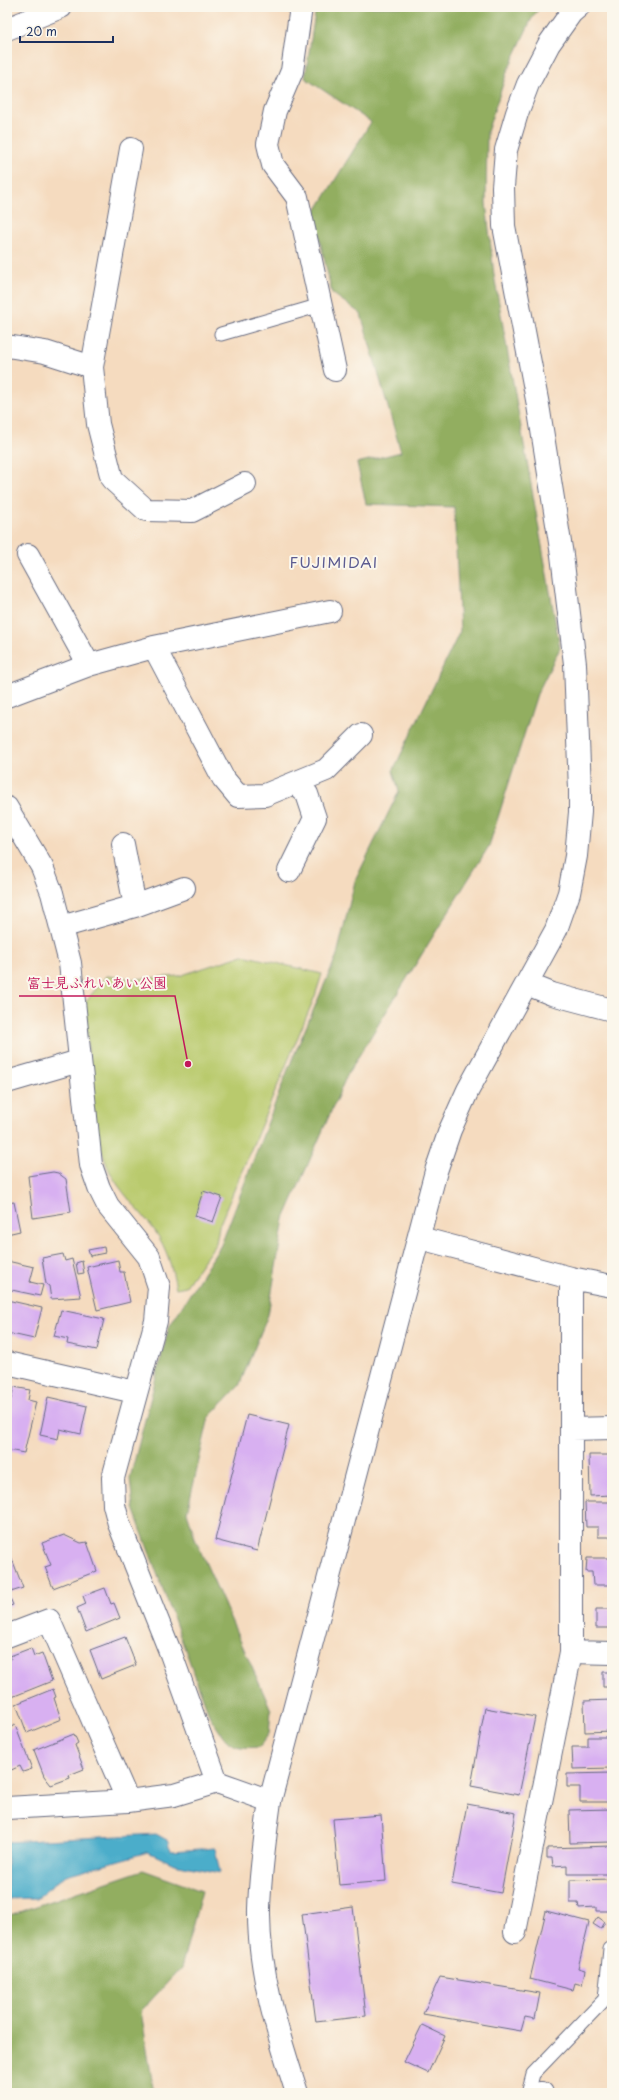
<svg xmlns="http://www.w3.org/2000/svg" width="619" height="2100" viewBox="0 0 619 2100" font-family="'Playpen Sans','Klee One',sans-serif">
<style>
.green{fill:#b9ca6d;stroke:#6a7c66}
.forest{fill:#92ae60;stroke:#566e5f}
.water{fill:#4badca;stroke:#336e94}
.building{fill:#d8b0f1}
.lines{fill:none;stroke-linecap:round;stroke-linejoin:round}
.service-casing{stroke:#676b80;stroke-width:15}
.minor-casing{stroke:#676b80;stroke-width:24}
.tertiary-casing{stroke:#676b80;stroke-width:24}
.service{stroke:#fff;stroke-width:13}
.minor{stroke:#fff;stroke-width:22}
.tertiary{stroke:#fff;stroke-width:22}
.labels{text-anchor:middle;dominant-baseline:central;stroke-width:4;stroke-linejoin:round;paint-order:stroke}
.quarter-label{font-size:15px;letter-spacing:1px;fill:#5d5c91;stroke:#fbf7ec}
.leader{fill:none;stroke:#c2185b;stroke-width:1.5}
.callout-dot{fill:#c2185b;stroke:#fbf7ec;stroke-width:1.5}
.callout-label{font-size:14px;text-anchor:middle;font-weight:bold;fill:#c2185b;stroke:#fbf7ec;stroke-width:4;stroke-linejoin:round;paint-order:stroke}
</style>
<rect width="100%" height="100%" fill="#fbf7ec"/>
<filter id="ink" filterUnits="userSpaceOnUse"><feTurbulence type="fractalNoise" baseFrequency=".025" numOctaves="2"/><feDisplacementMap in="SourceGraphic" scale="8" xChannelSelector="R" yChannelSelector="G"/><feConvolveMatrix kernelMatrix="1 2 1 2 8 2 1 2 1" color-interpolation-filters="sRGB"/></filter>
<filter id="wash" filterUnits="userSpaceOnUse"><feTurbulence type="fractalNoise" baseFrequency=".012" numOctaves="4" result="noise"/><feDisplacementMap in="SourceGraphic" scale="16" xChannelSelector="R" yChannelSelector="G"/><feGaussianBlur stdDeviation="0.9" result="paint"/><feColorMatrix in="noise" values="0 0 0 0 0 0 0 0 0 0 0 0 0 0 0 0 0 1.4 0 .05"/><feComposite in="paint" operator="in"/></filter>
<g filter="url(#wash)">
<rect width="100%" height="100%" fill="#f5dbbf"/>
<path class="green" d="M243,955L322,974L315,996L219,1226L216,1243L186,1286L176,1288C172,1267 167,1249 155,1231C140,1210 119,1192 108,1168C89,1122 89,1052 85,1002L107,976L133,979L179,976Z"/>
<path class="forest" d="M316,7H540L531,20L507,72L487,132L486,203L494,275L560,648L537,694L489,846L347,1075L284,1219L268,1315L239,1386L209,1417L187,1512L196,1541L271,1710L269,1734L259,1747C227,1750 227,1741 210,1717L133,1508L130,1478L169,1327L221,1245L289,1067L337,955L355,881L399,791L393,771L460,631L454,507L366,504L357,463L401,452L361,314L332,293L314,214L371,122L305,78Z
M143,1870L202,1891L181,1968L141,2011L154,2093H7V1916Z"/>
<path class="water" d="M156,1834L169,1841L171,1851L215,1848L220,1873L174,1864L148,1852L66,1875L37,1898L7,1899V1842Z"/>
<g id="blocks">
<path class="building" d="M53,1172L58,1173L66,1179L71,1212L33,1218L28,1176Z
M203,1191L222,1197L213,1222L195,1216Z
M14,1202L20,1231L7,1234V1203Z
M104,1247L105,1253L90,1256L88,1250Z
M63,1254L65,1261L72,1259L81,1297L51,1299L49,1286L46,1284L42,1258Z
M118,1260L120,1272H124L130,1302L97,1310L87,1267Z
M7,1261L34,1267L30,1282L43,1285L40,1296L7,1289Z
M82,1261L84,1273L78,1274L76,1263Z
M7,1300L42,1308L34,1339L7,1333Z
M61,1310L104,1319L97,1350L67,1344L68,1339L54,1336Z
M14,1387L30,1390L28,1400L36,1402L24,1453L8,1450L7,1453V1398L11,1399Z
M48,1397L87,1406L81,1434L60,1429L58,1439L40,1435Z
M247,1415L289,1425L257,1551L215,1540Z
M589,1455H612V1495L590,1496Z
M585,1502H612V1537H598V1527H586Z
M64,1535L81,1543L87,1542L97,1571L53,1588L45,1567L51,1565L42,1543Z
M11,1556L23,1588L8,1593L13,1605L7,1607V1558Z
M587,1558H612V1585H593L592,1572H586Z
M105,1588L111,1604L114,1603L120,1618L86,1632L77,1608L86,1604L83,1596Z
M596,1609H612V1628H596Z
M125,1637L136,1665L101,1679L90,1650Z
M31,1648L34,1656L42,1653L52,1681L12,1697L7,1684V1661L11,1659L10,1656Z
M603,1672H612V1697H609V1687H603Z
M53,1689L56,1697L54,1698L61,1719L27,1733L16,1704Z
M612,1700V1731L585,1732L584,1701Z
M485,1708L535,1717L519,1795L471,1786Z
M15,1725L32,1769L23,1772L20,1766L7,1772V1729Z
M74,1734L78,1743L75,1745L84,1769L69,1775L70,1778L51,1785L44,1776L34,1750Z
M588,1737H612V1768L573,1769L572,1747H588Z
M612,1773V1802H580V1787H567V1774Z
M467,1804L516,1813L501,1893L452,1884Z
M612,1809V1842L570,1843L569,1810Z
M381,1815L386,1881L339,1885L333,1819Z
M612,1846V1874H567V1865L553,1866L552,1858H547V1848Z
M612,1879V1911H596V1907L579,1908L578,1903H570V1880Z
M353,1907L366,2016L316,2022L302,1914Z
M546,1911L589,1922L578,1968L585,1970L582,1985L575,1983L573,1990L530,1979Z
M598,1917L605,1922L601,1929L593,1924Z
M440,1977L540,1993L535,2019L525,2017L521,2031L423,2014Z
M422,2025L445,2036L428,2073L404,2062Z"/>
</g>
</g>
<g filter="url(#ink)">
<use href="#blocks" fill-opacity="0" stroke="#676b80" stroke-width="1"/>
<g class="lines">
<defs>
<path id="service" d="M221,334L321,305
M528,2093L533,2074L605,1999L610,1949"/>
<path id="minor" d="M301,7L292,71L275,111L268,144L273,165L297,197L335,370
M7,29L61,7
M7,346L45,352L92,367L131,149
M92,367L98,424L112,479L146,510L192,511L245,484
M28,555L89,665
M154,647L223,778L238,796L265,795L326,770L361,735
M7,696L89,665L154,647L330,611
M7,808L42,867L52,893L70,963L91,1165L99,1188L108,1206L149,1257L159,1287L156,1321L113,1478L114,1505L119,1524L171,1654L217,1782L270,1801
M123,844L135,906
M289,871L315,818L307,794L295,783
M61,927L135,906L184,888
M527,984L552,994L612,1010
M7,1082L79,1061
M420,1238L571,1278L612,1286
M7,1363L135,1392
M572,1429L612,1428
M7,1636L49,1620L128,1801
M571,1652L612,1653
M7,1808L128,1801L174,1795L217,1782
M515,1932L571,1652V1278
M540,2093H542"/>
<path id="tertiary" d="M297,2093C278,2034 258,1972 259,1909C260,1873 265,1837 270,1801L436,1171L450,1130L468,1090L556,930L569,893L576,856L580,812V790L575,664L562,555L538,405L504,226L503,187L506,150L517,113L528,84L549,44L571,13L578,7"/>
</defs>
<use href="#service" class="service-casing"/>
<use href="#minor" class="minor-casing"/>
<use href="#tertiary" class="tertiary-casing"/>
<use href="#service" class="service"/>
<use href="#minor" class="minor"/>
<use href="#tertiary" class="tertiary"/>
</g>
</g>
<g class="labels">
<g class="quarter-label">
<text x="334" y="561">FUJIMIDAI</text>
</g>
</g>
<path class="leader" d="M188 1064L175 996H19"/>
<circle class="callout-dot" cx="188" cy="1064" r="4"/>
<g class="callout-label">
<text x="97" y="988">富士見ふれいあい公園</text>
</g>
<rect width="619" height="2100" fill="none" stroke="#fbf7ec" stroke-width="24"/>
<path d="M20 36v6h93v-6" fill="none" stroke="#1b2f5e" stroke-width="2"/>
<text x="26" y="36" font-size="12" fill="#1b2f5e" stroke="#fbf7ec" stroke-width="3" paint-order="stroke">20 m</text>
</svg>
